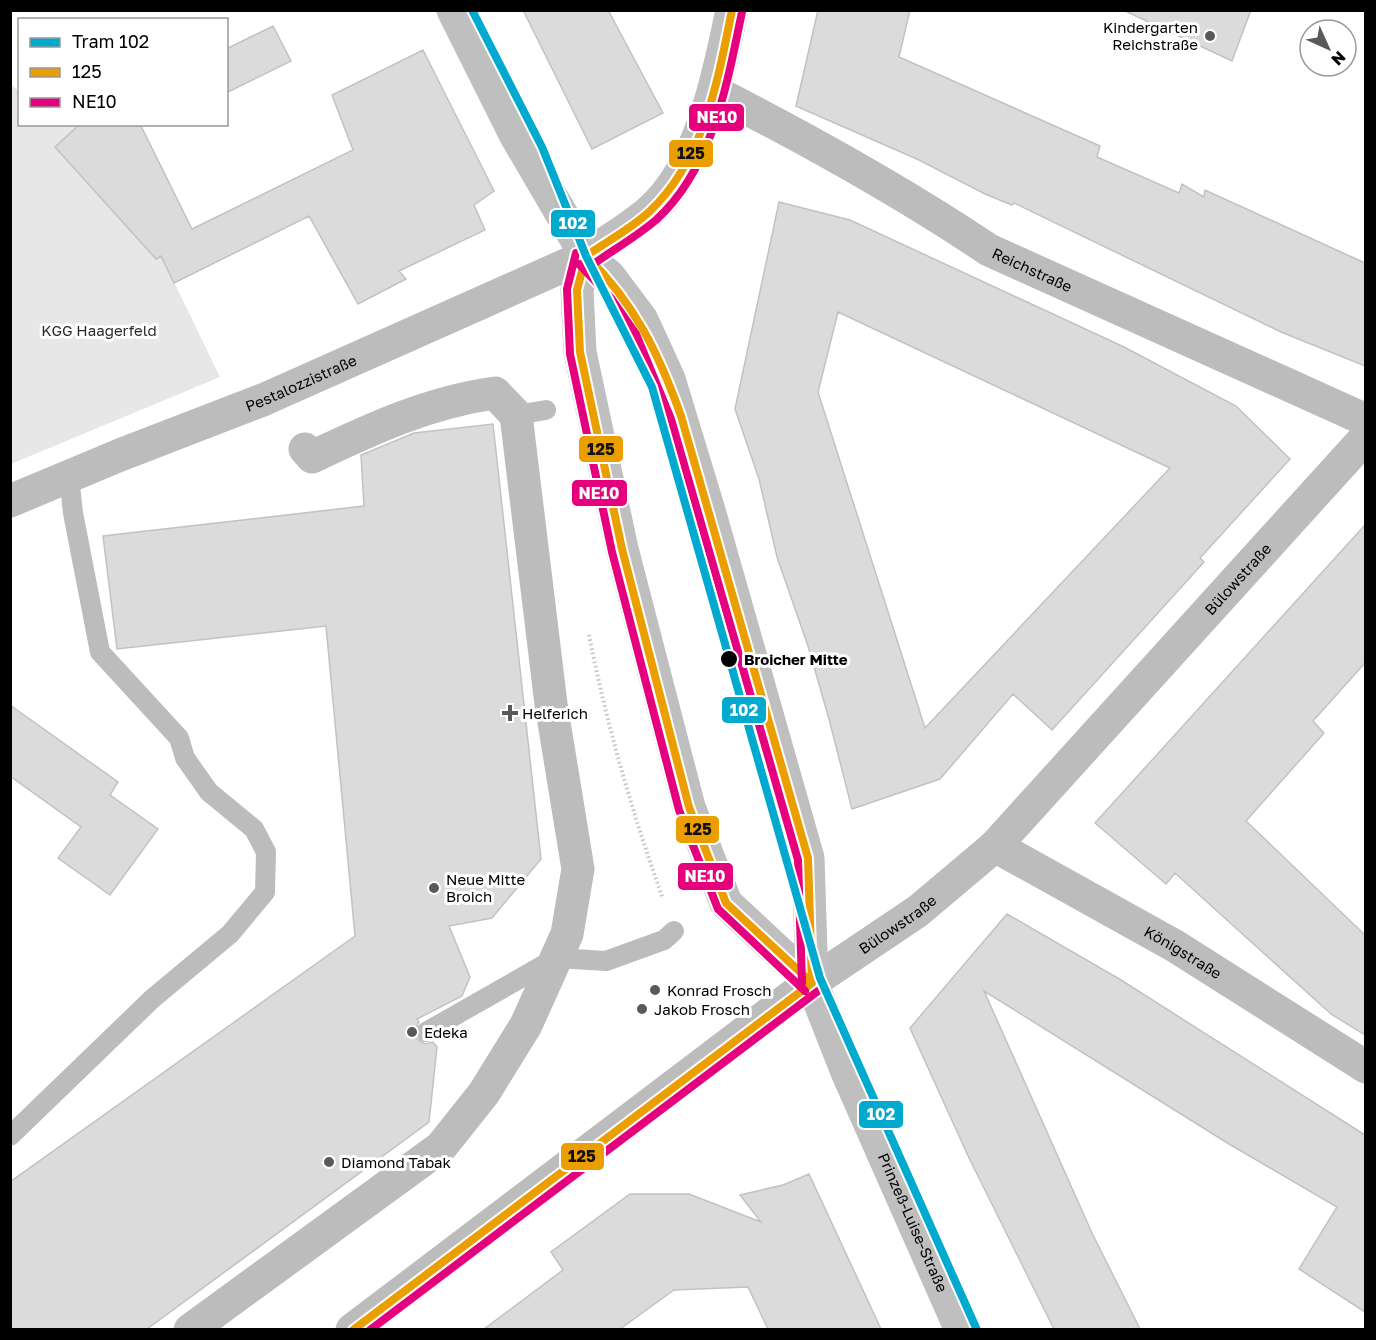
<svg xmlns="http://www.w3.org/2000/svg" width="1376" height="1340" viewBox="0 0 1376 1340" font-family="'Golos Text',sans-serif">
<style>
.garden{fill:#e7e7e7}
.building{fill:#dbdbdb;stroke:#c2c2c2;stroke-width:1.5;fill-rule:evenodd}
.lines{fill:none;stroke-linecap:round;stroke-linejoin:round}
.path{stroke:#c2c2c2;stroke-width:4;stroke-dasharray:1.5 3;stroke-linecap:butt}
.lane{stroke:#bcbcbc;stroke-width:20}
.street{stroke:#bcbcbc;stroke-width:33}
.secondary{stroke:#bfbfbf;stroke-width:33}
.tram{stroke:#bcbcbc;stroke-width:1.5}
.bus-1-casing{stroke:#fff;stroke-width:12}
.bus-2-casing{stroke:#fff;stroke-width:12}
.bus-1{stroke:#eb9e00;stroke-width:8}
.bus-2{stroke:#e5007d;stroke-width:8}
.tram-1-casing{stroke:#fff;stroke-width:12}
.tram-1{stroke:#00a9ce;stroke-width:8}
.poi-dot{fill:#595959;stroke:#fff;stroke-width:2}
.stop-dot{fill:#000;stroke:#fff;stroke-width:2}
.labels{text-anchor:middle;dominant-baseline:central;stroke-width:6;stroke-linejoin:round;paint-order:stroke}
.poi-label{font-size:15px;fill:#000;stroke:#fff;text-anchor:start}
.street-label{font-size:15px;fill:#000;stroke:#fff}
.park-label{font-size:15px;fill:#2b2b2b;stroke:#fff}
.stop-label{font-size:15px;font-weight:bold;fill:#000;stroke:#fff;text-anchor:start}
.line-badge{stroke:#fff;stroke-width:2}
.badge-label{font-size:16px;text-anchor:middle;font-weight:bold;fill:#fff}
.pale-badge-label{font-size:16px;text-anchor:middle;font-weight:bold;fill:#111}
</style>
<rect width="100%" height="100%" fill="#fff"/>
<path class="garden" d="M11,85L19,91L20,124L98,125L220,377L11,464Z"/>
<path class="building" d="M523,10H608L663,113L592,149Z
M818,10H910L899,57L1100,146L1097,157L1179,193L1182,184L1204,197L1205,190L1365,263V366L1281,332L1014,203L1012,205L985,194L919,160L796,106Z
M1123,10H1251L1232,61Z
M273,26L291,61L226,93V49Z
M423,50L494,191L474,205L485,230L399,271L406,279L358,304L309,216L174,283L161,256L156,259L55,147L80,124H140L192,229L353,150L332,95Z
M779,202L850,220L1124,347L1236,406L1290,459L1200,558L1204,562L1052,730L1013,694L940,779L852,809L829,719L808,646L777,557L759,479L735,409ZM838,312L1170,468L925,728L818,392Z
M493,424L541,859L492,918L449,926L470,977L462,996L417,1019L419,1022L414,1031L416,1038L425,1044L433,1042L437,1047L429,1122L147,1329H10V1182L355,936L326,626L117,649L103,536L364,506L361,455L414,433Z
M1365,525V663L1313,721L1324,733L1246,821L1365,935V1035L1331,1014L1175,873L1166,884L1095,823Z
M10,705L118,782L110,795L158,829L110,895L58,858L81,827L10,776Z
M1007,914L1121,980L1365,1135V1312L1299,1269L1337,1207L1229,1144L984,991L1092,1233L1140,1329H1054L969,1158L910,1028Z
M809,1174L881,1329H768L748,1287L674,1290L620,1329H484L563,1270L551,1252L630,1194H689L761,1222L740,1195L783,1185Z"/>
<g class="lines">
<path class="path" d="M589,635C607,726 632,812 663,899"/>
<path class="lane" d="M516,415L546,410
M426,1032L556,958L606,961L664,940L674,931
M10,1136L152,999L230,934L265,892L266,852L254,829L209,792L185,758L179,738L100,652L73,513L69,476"/>
<g class="street">
<path id="s1" d="M715,92C809,140 901,191 989,250L1366,420"/>
<path id="s2" d="M10,501L120,455L265,399L586,256"/>
<path id="s3" d="M995,846L1175,946L1366,1067"/>
<path d="M190,1330L441,1147L484,1093L526,1025L567,934L578,869L551,704L516,415L495,393C429,402 371,429 312,457L305,449"/>
<path id="s4" d="M352,1330L799,991L918,911L995,846L1366,437"/>
</g>
<g class="secondary">
<path id="s5" d="M453,10L516,136L561,213L586,256L609,276L642,320L669,379L708,507L808,858L812,983L847,1072L961,1330"/>
<path d="M586,256L577,290L580,352L622,549L689,807L726,903L812,983"/>
<path d="M586,256C607,241 631,228 650,211C701,167 719,73 732,10"/>
</g>
<path class="tram" d="M542,147L589,340"/>
<defs>
<path id="bus-1" d="M586,256L577,290L580,352L622,549L689,807L726,903L812,983
M586,256C634,302 659,354 681,416L808,858L812,983
M586,256C607,241 631,229 650,211C704,160 718,80 732,10
M353,1330L812,983"/>
<path id="bus-2" d="M576,253L567,289L570,354L612,552L679,810L718,909L805,991
M579,264L611,298L636,334L671,419L798,860L802,983
M592,265C613,250 636,237 656,220C713,168 727,84 742,12
M370,1330L818,991"/>
</defs>
<use href="#bus-1" class="bus-1-casing"/>
<use href="#bus-2" class="bus-2-casing"/>
<use href="#bus-1" class="bus-1"/>
<use href="#bus-2" class="bus-2"/>
<defs>
<path id="tram-1" d="M472,10L542,147L586,256L652,387L820,978L977,1330"/>
</defs>
<use href="#tram-1" class="tram-1-casing"/>
<use href="#tram-1" class="tram-1"/>
</g>
<g class="poi-dot">
<circle cx="1210" cy="36" r="6"/>
<path d="M507 704h6v6h6v6h-6v6h-6v-6h-6v-6h6z"/>
<circle cx="434" cy="888" r="6"/>
<circle cx="655" cy="990" r="6"/>
<circle cx="642" cy="1009" r="6"/>
<circle cx="412" cy="1032" r="6"/>
<circle cx="329" cy="1162" r="6"/>
</g>
<circle class="stop-dot" cx="729" cy="659" r="9"/>
<g class="labels">
<g class="poi-label">
<text x="1198" y="27" text-anchor="end">Kindergarten<tspan x="1198" dy="17">Reichstraße</tspan></text>
<text x="522" y="713">Helferich</text>
<text x="446" y="879">Neue Mitte<tspan x="446" dy="17">Broich</tspan></text>
<text x="667" y="990">Konrad Frosch</text>
<text x="654" y="1009">Jakob Frosch</text>
<text x="424" y="1032">Edeka</text>
<text x="341" y="1162">Diamond Tabak</text>
</g>
<g class="street-label">
<text stroke="none"><textPath href="#s1" startOffset="364">Reichstraße</textPath></text>
<text stroke="none"><textPath href="#s2" startOffset="314">Pestalozzistraße</textPath></text>
<text stroke="none"><textPath href="#s4" startOffset="1166">Bülowstraße</textPath></text>
<text stroke="none"><textPath href="#s4" startOffset="680">Bülowstraße</textPath></text>
<text stroke="none"><textPath href="#s3" startOffset="216">Königstraße</textPath></text>
<text stroke="none"><textPath href="#s5" startOffset="1314">Prinzeß-Luise-Straße</textPath></text>
</g>
<g class="park-label">
<text x="99" y="330">KGG Haagerfeld</text>
</g>
<g class="stop-label">
<text x="744" y="659">Broicher Mitte</text>
</g>
</g>
<g class="line-badge">
<rect x="688" y="103" width="57" height="29" rx="6" fill="#e5007d"/>
<rect x="668" y="139" width="46" height="29" rx="6" fill="#eb9e00"/>
<rect x="550" y="209" width="46" height="29" rx="6" fill="#00a9ce"/>
<rect x="578" y="435" width="46" height="28" rx="6" fill="#eb9e00"/>
<rect x="571" y="479" width="57" height="28" rx="6" fill="#e5007d"/>
<rect x="721" y="696" width="46" height="28" rx="6" fill="#00a9ce"/>
<rect x="675" y="815" width="45" height="29" rx="6" fill="#eb9e00"/>
<rect x="677" y="862" width="57" height="29" rx="6" fill="#e5007d"/>
<rect x="858" y="1100" width="46" height="29" rx="6" fill="#00a9ce"/>
<rect x="560" y="1142" width="45" height="29" rx="6" fill="#eb9e00"/>
</g>
<g class="badge-label">
<text x="717" y="123">NE10</text>
<text x="573" y="229">102</text>
<text x="599" y="499">NE10</text>
<text x="744" y="716">102</text>
<text x="705" y="882">NE10</text>
<text x="881" y="1120">102</text>
</g>
<g class="pale-badge-label">
<text x="691" y="159">125</text>
<text x="601" y="455">125</text>
<text x="698" y="835">125</text>
<text x="582" y="1162">125</text>
</g>
<rect width="1376" height="1340" fill="none" stroke="#000000" stroke-width="24"/>
<rect x="18" y="18" width="210" height="108" fill="#ffffff" stroke="#999999" stroke-width="1.5"/>
<rect x="30" y="38" width="30" height="9" fill="#00a9ce" stroke="#999999" stroke-width="1.5"/>
<text x="72" y="48" font-size="18" fill="#000000">Tram 102</text>
<rect x="30" y="68" width="30" height="9" fill="#eb9e00" stroke="#999999" stroke-width="1.5"/>
<text x="72" y="78" font-size="18" fill="#000000">125</text>
<rect x="30" y="98" width="30" height="9" fill="#e5007d" stroke="#999999" stroke-width="1.5"/>
<text x="72" y="108" font-size="18" fill="#000000">NE10</text>
<g transform="translate(1328 48) rotate(135)"><circle r="28" fill="#ffffff" stroke="#999999" stroke-width="1.5"/>
<path d="M0-4.5L10 22L0 15L-10 22Z" fill="#595959"/>
<text y="-9" font-size="16" font-weight="bold" text-anchor="middle" fill="#000000">N</text>
</g>
</svg>
